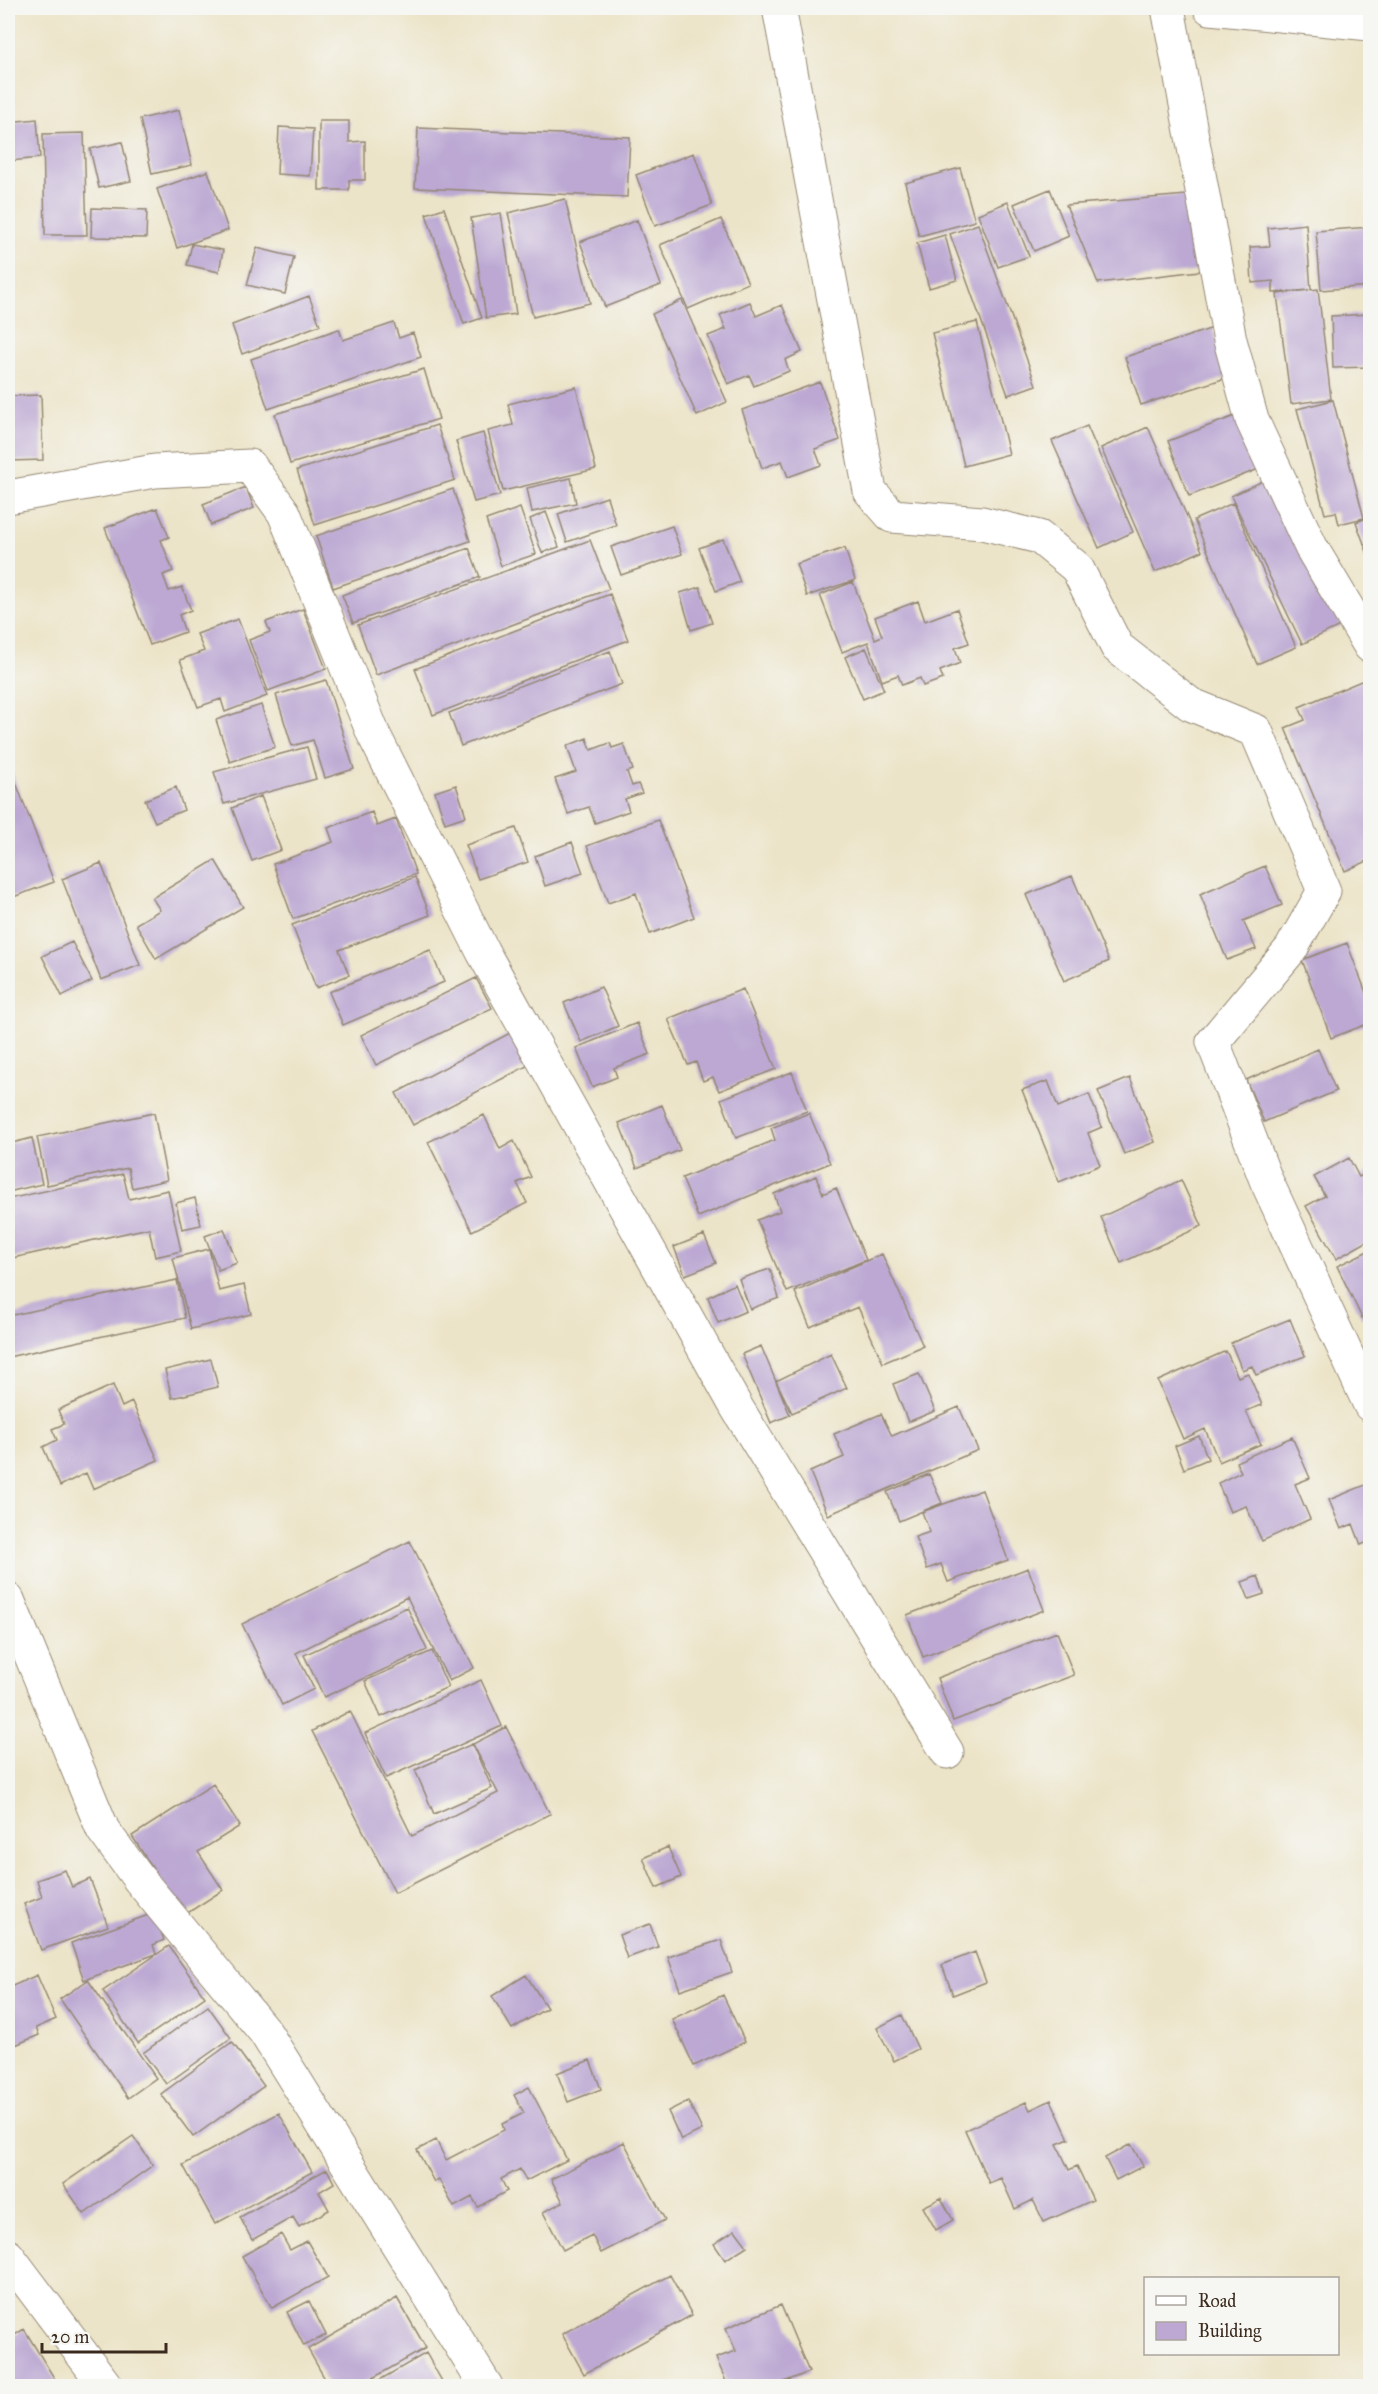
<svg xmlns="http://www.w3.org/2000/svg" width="1378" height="2394" viewBox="0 0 1378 2394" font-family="'IM FELL Great Primer',serif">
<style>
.building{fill:#bca8d3}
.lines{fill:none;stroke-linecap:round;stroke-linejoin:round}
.minor-casing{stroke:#948773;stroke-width:35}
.trunk-casing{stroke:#948773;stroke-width:35}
.minor{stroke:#fff;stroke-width:33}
.trunk{stroke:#fff;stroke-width:33}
</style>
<rect width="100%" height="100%" fill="#f6f6f2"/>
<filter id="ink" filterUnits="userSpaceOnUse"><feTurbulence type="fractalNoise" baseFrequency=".0167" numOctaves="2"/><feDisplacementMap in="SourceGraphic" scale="12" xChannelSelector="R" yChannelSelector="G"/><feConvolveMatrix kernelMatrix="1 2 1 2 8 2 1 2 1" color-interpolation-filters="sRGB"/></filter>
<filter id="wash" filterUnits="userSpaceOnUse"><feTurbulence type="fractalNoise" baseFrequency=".008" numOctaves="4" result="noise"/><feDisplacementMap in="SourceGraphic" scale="24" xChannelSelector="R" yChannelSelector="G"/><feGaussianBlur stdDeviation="1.35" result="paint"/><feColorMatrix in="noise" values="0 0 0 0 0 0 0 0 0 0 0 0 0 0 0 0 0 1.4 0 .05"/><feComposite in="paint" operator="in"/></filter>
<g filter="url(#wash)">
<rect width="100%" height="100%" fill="#ece4c8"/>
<g id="blocks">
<path class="building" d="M179,110L192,165L152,174L140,119Z
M37,119L40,158L10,161L8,122Z
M319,121H349V142L365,141V180H349V190H319Z
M279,127L313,129L310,176L277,174Z
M418,128L630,137L627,197L415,188Z
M84,133L87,235H45L43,134Z
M122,142L131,181L99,188L90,149Z
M694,153L712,205L655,226L636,175Z
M960,168L975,221L919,236L905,183Z
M208,171L228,230L177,248L157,189Z
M1050,189L1069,236L1034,251L1014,204Z
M1199,194L1207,270L1098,283L1066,205Z
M565,199L590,303L533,317L508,213Z
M1008,202L1029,256L998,267L978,214Z
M92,208L147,210L146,238L91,237Z
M444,208L482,318L464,324L426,214Z
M501,213L516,314L486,318L471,218Z
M721,219L748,283L688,309L660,245Z
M637,220L661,285L605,307L580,242Z
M978,224L1036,385L1008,395L950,234Z
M1306,224L1311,290L1318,289L1331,399L1291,404L1277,294L1309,290L1273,293V281L1252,283L1250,247L1270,246L1268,228Z
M1370,227V286L1321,290L1316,231Z
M945,235L957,280L929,288L917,243Z
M192,244L223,250L219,272L187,265Z
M257,248L294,257L285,294L247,285Z
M309,296L320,325L242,354L232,325Z
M682,300L727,402L697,416L652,314Z
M750,302L756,316L782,305L802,352L785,360L789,371L754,386L749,375L728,384L708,336L726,329L720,315Z
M1370,314V367L1333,368L1331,316Z
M977,322L1009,454L964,466L932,333Z
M394,323L399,338L413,333L421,357L268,409L251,359L339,329L343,340Z
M1213,328L1229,377L1141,405L1125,357Z
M424,369L439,419L290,464L275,414Z
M820,382L840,440L815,449L821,465L788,477L782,461L762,468L742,410Z
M576,387L596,469L503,491L488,431L513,425L508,404Z
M41,395L43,460L8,461V396Z
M1333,400L1364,518L1339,524L1336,512L1325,514L1297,409Z
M1243,413L1264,467L1189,496L1168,441Z
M437,425L455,480L315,525L297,470Z
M1087,426L1133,532L1099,548L1052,441Z
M1148,427L1202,551L1155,572L1101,448Z
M483,433L500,495L474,502L456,441Z
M1271,477L1342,625L1302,644L1231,496Z
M571,478L576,503L532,512L527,488Z
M246,487L254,508L211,525L203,504Z
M453,489L470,541L333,588L316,536Z
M607,497L616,525L567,542L558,514Z
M1233,503L1296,647L1257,664L1194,520Z
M157,508L169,537L161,540L173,571L163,575L169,591L182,587L191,610L179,615L185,632L150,645L105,528Z
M520,508L536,554L501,566L486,520Z
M546,512L559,547L542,553L530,519Z
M1370,517V560L1356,522Z
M672,526L682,554L621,575L611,547Z
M723,539L740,582L716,591L699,548Z
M590,540L609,589L376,675L358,625Z
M469,548L480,577L353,623L342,595Z
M845,548L855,580L807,596L796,564Z
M853,582L875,639L882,636L875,617L918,601L925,621L957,609L969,643L955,648L960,663L940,671L943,679L923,686L920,678L902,685L898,675L882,681L868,642L842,652L820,595Z
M700,587L712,623L691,630L680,593Z
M610,594L628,640L433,715L415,669Z
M303,609L326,669L268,691L249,640L270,632L266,622Z
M238,619L267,696L225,712L221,699L198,707L180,660L204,651L197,634Z
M866,648L884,690L863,699L845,657Z
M610,651L622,684L461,746L449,713Z
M1366,679L1370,690V860L1345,871L1285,728L1305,720L1299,707Z
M326,680L354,769L325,778L313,740L292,746L276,695Z
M261,705L275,747L230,762L216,720Z
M587,738L591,750L610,743L612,748L624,744L633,770L627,772L632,786L638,784L642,793L625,799L629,811L595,823L589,807L568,814L555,779L576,772L567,746Z
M307,747L316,779L224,804L214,772Z
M8,762L54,882L8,899Z
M456,785L466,816L445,823L435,792Z
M176,787L184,810L155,822L145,800Z
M261,796L281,850L252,861L232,808Z
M372,812L377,826L396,819L416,874L293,919L273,864L333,842L328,828Z
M658,820L694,917L650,934L636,893L608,903L587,846Z
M516,828L528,862L478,879L466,845Z
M572,842L583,873L545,886L535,856Z
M215,860L243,907L156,959L136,924L160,910L152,898Z
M101,863L140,965L101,980L62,879Z
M1265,866L1282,905L1243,921L1256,949L1227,960L1200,894Z
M1072,876L1109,961L1064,981L1026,895Z
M415,877L430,915L339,950L349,975L316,988L292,925Z
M72,942L92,981L62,996L42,956Z
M1347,943L1370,1003V1023L1331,1038L1302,960Z
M430,950L444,982L343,1025L329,992Z
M476,978L492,1008L376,1065L361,1035Z
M601,987L618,1026L581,1042L564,1003Z
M743,989L776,1069L719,1091L713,1077L703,1081L696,1062L688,1065L668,1019Z
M637,1023L650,1054L614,1068L617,1077L592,1087L576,1048Z
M510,1033L527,1066L413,1125L396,1093Z
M1318,1049L1336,1091L1264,1122L1246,1080Z
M792,1072L807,1111L736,1138L721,1099Z
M1130,1078L1155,1142L1124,1154L1098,1091Z
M1048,1081L1058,1107L1089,1094L1102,1127L1088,1133L1100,1165L1059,1182L1022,1090Z
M662,1105L680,1150L637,1168L619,1123Z
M154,1113L167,1180L132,1188L128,1168L47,1185L37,1137Z
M809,1113L830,1163L698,1217L682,1178L775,1140L771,1128Z
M484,1115L500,1149L514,1141L531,1177L517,1183L527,1203L472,1231L428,1142Z
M32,1138L42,1184L8,1192V1144Z
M1349,1158L1359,1177L1370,1171V1240L1336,1259L1306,1206L1325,1196L1314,1177Z
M123,1174L129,1199L168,1190L181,1251L155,1257L149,1228L8,1259V1199Z
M816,1176L823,1194L836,1188L866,1260L787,1292L757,1220L780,1211L774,1194Z
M1181,1180L1202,1226L1121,1263L1101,1217Z
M195,1198L201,1225L182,1229L176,1203Z
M224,1229L237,1263L218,1270L205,1236Z
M704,1235L716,1263L685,1275L674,1247Z
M209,1249L219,1291L244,1285L251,1314L191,1329L173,1258Z
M1370,1250V1314L1362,1318L1337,1266Z
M882,1254L923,1346L883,1363L858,1307L810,1327L795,1292Z
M770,1269L779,1298L750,1309L739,1279Z
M177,1280L185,1318L8,1357V1316Z
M735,1284L746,1311L718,1323L708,1297Z
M1290,1319L1305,1356L1256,1375L1252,1366L1242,1370L1231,1343Z
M761,1346L790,1415L771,1423L742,1354Z
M1226,1351L1238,1377L1248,1373L1262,1405L1246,1411L1261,1444L1219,1462L1205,1429L1183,1439L1158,1381Z
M831,1354L847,1388L792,1413L776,1381Z
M211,1359L218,1387L172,1398L165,1370Z
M919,1374L935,1411L908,1422L893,1384Z
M113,1385L122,1407L132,1402L158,1460L93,1489L86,1473L60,1486L43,1447L57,1440L52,1429L64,1424L58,1410Z
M959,1407L978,1450L828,1515L810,1472L844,1457L834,1434L881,1414L892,1436Z
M1199,1436L1208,1459L1184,1469L1175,1446Z
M1292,1437L1310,1478L1295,1484L1310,1519L1262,1541L1246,1506L1230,1512L1218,1483L1241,1472L1236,1462Z
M929,1474L942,1503L899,1521L887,1492Z
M1370,1483V1541L1361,1545L1353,1524L1341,1529L1329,1500Z
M982,1490L1008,1560L948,1582L941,1564L927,1569L915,1537L930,1532L922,1512Z
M410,1541L474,1668L449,1681L407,1597L296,1653L314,1689L282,1705L242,1624Z
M1028,1568L1044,1610L923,1657L907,1615Z
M1258,1576L1264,1594L1249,1599L1242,1582Z
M407,1607L427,1650L324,1697L304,1655Z
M1057,1632L1074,1675L953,1721L937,1678Z
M432,1651L448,1687L381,1717L365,1681Z
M481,1680L502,1726L386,1778L365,1733Z
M350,1711L412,1836L498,1793L473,1744L506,1727L550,1814L395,1893L312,1731Z
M472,1744L492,1788L434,1814L415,1770Z
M213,1784L240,1826L198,1852L223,1890L183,1916L132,1836Z
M668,1847L681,1877L656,1888L643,1858Z
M65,1870L72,1887L90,1879L108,1926L41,1950L24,1904L42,1897L37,1880Z
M154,1913L164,1940L153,1945L156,1954L84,1980L71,1943Z
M650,1924L658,1947L627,1958L619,1935Z
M721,1940L732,1972L680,1990L668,1957Z
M169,1946L205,1997L138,2043L103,1991Z
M975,1952L986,1982L953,1995L942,1965Z
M37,1975L56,2019L36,2028L39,2035L8,2048V1988Z
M526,1975L547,2008L512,2029L492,1996Z
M88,1980L156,2078L128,2098L60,1999Z
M723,1995L745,2042L694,2066L672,2019Z
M208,2006L231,2038L166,2084L143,2053Z
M902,2015L918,2049L894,2061L877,2028Z
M232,2042L264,2086L193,2137L161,2094Z
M590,2060L601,2089L568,2102L557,2073Z
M529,2087L567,2160L526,2181L520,2169L501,2179L507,2191L478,2207L472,2197L454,2207L439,2180L434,2182L417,2150L436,2140L446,2160L504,2130L502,2124L524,2113L514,2095Z
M1051,2100L1069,2139L1057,2144L1069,2170L1077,2166L1093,2200L1044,2222L1033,2200L1015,2209L1001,2178L989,2183L965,2130L1026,2102L1030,2110Z
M688,2101L702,2130L681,2140L668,2111Z
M279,2113L312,2172L215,2224L183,2165Z
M133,2136L153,2165L84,2214L63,2184Z
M624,2142L665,2220L601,2253L592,2235L563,2250L543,2212L563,2202L551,2179Z
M1131,2144L1143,2166L1116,2180L1105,2158Z
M327,2169L334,2183L319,2192L329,2210L299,2227L293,2217L252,2240L240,2217Z
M941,2198L953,2220L936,2230L923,2207Z
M735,2230L747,2246L725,2260L714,2244Z
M281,2234L290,2250L307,2241L328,2277L272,2308L242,2256Z
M670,2275L692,2315L584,2374L562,2334Z
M397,2298L426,2348L359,2386H329L308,2349Z
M309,2301L326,2335L304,2346L287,2312Z
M781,2305L809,2372L774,2386H751L750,2384L744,2386H728L716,2358L736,2351L726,2328Z
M24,2329L56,2381L47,2386H8V2339Z
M426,2353L443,2383L438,2386H369Z"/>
</g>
</g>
<g filter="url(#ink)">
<use href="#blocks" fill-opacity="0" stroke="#948773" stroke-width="1.5"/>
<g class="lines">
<defs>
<path id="minor" d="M779,8L870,491L892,516L982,523L1039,537L1077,568L1117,647L1190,704L1256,731L1324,891L1291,949L1213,1042L1266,1180L1370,1405
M1168,8L1230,340L1252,420L1311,547L1370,646
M8,497L155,471L250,466L284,513L373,733L483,952L737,1408L947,1752
M8,1600L103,1830L139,1879L265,2032L486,2386
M8,2256L106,2386"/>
<path id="trunk" d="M1210,8L1370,24"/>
</defs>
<use href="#minor" class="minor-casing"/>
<use href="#trunk" class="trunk-casing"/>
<use href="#minor" class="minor"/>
<use href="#trunk" class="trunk"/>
</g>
</g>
<rect width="1378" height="2394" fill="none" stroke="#f6f6f2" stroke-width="30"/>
<rect x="1144" y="2277" width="195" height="78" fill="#f6f6f2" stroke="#aba49d" stroke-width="1.5"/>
<rect x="1156" y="2296" width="30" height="9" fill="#ffffff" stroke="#aba49d" stroke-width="1.5"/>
<text x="1198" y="2307" font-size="18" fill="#3b2a1e">Road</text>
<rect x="1156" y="2322" width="30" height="18" fill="#bca8d3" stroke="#aba49d" stroke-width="1.5"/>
<text x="1198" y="2337" font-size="18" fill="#3b2a1e">Building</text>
<path d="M42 2343v9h124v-9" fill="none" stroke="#3b2a1e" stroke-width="3"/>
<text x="51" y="2343" font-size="18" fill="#3b2a1e" stroke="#f6f6f2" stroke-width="4.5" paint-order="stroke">20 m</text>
</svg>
